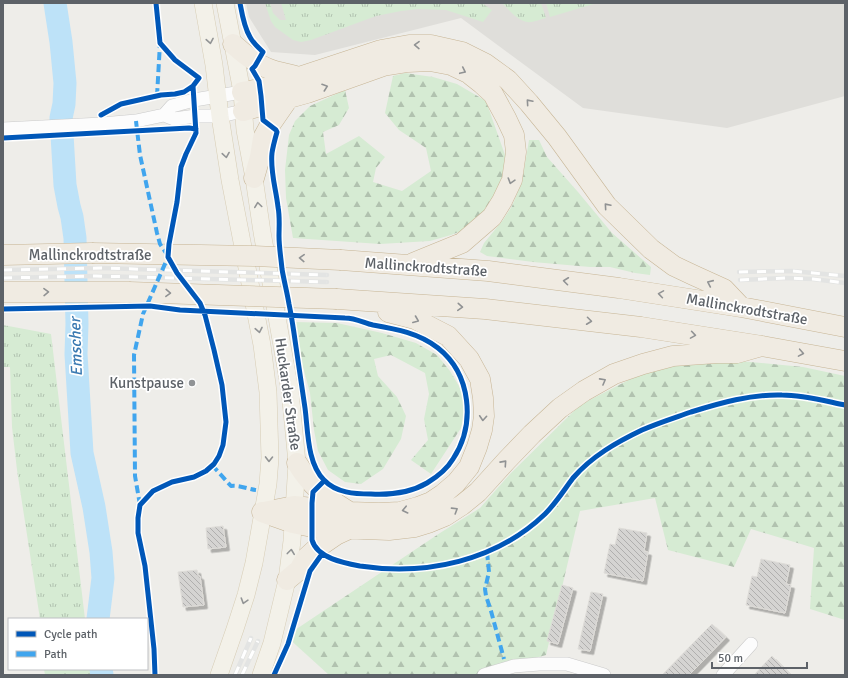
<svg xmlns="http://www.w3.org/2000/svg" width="848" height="678" viewBox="0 0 848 678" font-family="Signika,sans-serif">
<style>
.industrial{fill:#dfdeda}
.grass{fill:url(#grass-tufts)}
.forest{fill:url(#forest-firs)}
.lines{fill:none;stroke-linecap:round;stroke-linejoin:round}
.river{stroke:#bde2f8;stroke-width:23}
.building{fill:url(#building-back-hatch);stroke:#dedcd8;filter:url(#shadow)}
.minor-casing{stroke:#cbcbcb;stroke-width:14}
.major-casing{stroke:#d7cdb5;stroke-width:18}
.highway-casing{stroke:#c7b595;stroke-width:21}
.minor{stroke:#fcfcfc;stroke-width:13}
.major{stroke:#f3f1e9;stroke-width:17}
.highway{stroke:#f0ebe2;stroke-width:20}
.rail-casing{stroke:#e3e4e3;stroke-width:4.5}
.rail{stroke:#fff;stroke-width:3;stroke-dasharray:9;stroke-linecap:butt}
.highway-bridge-casing{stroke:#c7b595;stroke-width:21;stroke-linecap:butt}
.highway-bridge{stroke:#f0ebe2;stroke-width:20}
.quiet{stroke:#40a5ee;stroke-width:4;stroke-dasharray:8 4;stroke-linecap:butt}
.cycleway-casing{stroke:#fff;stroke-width:8}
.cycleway{stroke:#0057b8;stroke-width:5}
.oneway{stroke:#929495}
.oneway2{stroke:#909293}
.poi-dot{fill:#909395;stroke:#fff;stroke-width:1.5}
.labels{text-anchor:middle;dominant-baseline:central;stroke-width:3.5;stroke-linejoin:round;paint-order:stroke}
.street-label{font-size:15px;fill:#5d6268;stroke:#fff}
.poi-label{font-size:15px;fill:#5d6268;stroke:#fff;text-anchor:end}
.water-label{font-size:16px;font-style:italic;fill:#3979b1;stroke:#fff}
</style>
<defs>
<pattern id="grass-tufts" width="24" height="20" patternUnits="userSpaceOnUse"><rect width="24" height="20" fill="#d6ebd3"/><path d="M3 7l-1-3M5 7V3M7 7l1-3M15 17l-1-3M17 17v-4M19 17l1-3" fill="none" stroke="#b1c2af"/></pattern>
<pattern id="forest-firs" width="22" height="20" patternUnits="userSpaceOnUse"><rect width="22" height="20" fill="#d6ebd3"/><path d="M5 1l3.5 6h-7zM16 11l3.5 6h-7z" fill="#b1c2af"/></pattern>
<pattern id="building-back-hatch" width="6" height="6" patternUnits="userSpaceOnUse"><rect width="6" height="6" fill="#d5d4d2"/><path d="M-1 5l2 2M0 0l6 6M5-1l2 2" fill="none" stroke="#b0afae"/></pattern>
<filter id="shadow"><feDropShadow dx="3.5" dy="3.5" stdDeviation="0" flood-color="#0004"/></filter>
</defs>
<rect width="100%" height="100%" fill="#eeede9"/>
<path class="industrial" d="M246,3H845V96L727,128L583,108L461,18L315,55L271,52L249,17Z"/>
<path class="grass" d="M265,3H270L273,13L280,20H286L281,3H482L492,10L483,22L446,10L418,9L401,11L376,16L311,40L301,42L293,40L275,27L271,21Z
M502,3H541L546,18C541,19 532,23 527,22C517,20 509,10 502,3Z
M546,3H597L550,17Z
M3,325L51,334L85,619H40L17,470L12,427L10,367H3Z
M44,669H90L91,675H45Z"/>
<path class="forest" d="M405,73L433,77L457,84L486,101L505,155L504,171L501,187L479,221L469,228L451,235L430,241L380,244L293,238L286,198L285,170L289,135L295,121L310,106L345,90L349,108L339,125L323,132L326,154L359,136L385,157L376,168L373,182L402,191L431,171L426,148L399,130L385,113L393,76Z
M529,140H539L547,157L578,192L612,233L651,267L650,275L635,273L610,267H590L533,262L487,256L480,252L484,243L503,220L512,206L522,182Z
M294,322L337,323L382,333L416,343L437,355L450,371L459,386L466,406L461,428L431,474L411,460L428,440L424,419L429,394L425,373L391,355L374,359L378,376L397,397L406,416L401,439L383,469L361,484L345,482L328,470L318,451L314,430L310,393L302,363Z
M740,361L803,367L845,376V620L810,609L814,548L751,529L734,567L668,550L655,498L580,511L546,655L482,673L478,675H329L286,636L440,533L480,508L510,474L580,405L660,364Z"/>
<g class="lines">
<path class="river" d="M55,3L61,42L65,83L64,104L61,118L65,185L69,206L72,217L75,238L77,324L76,354L82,453L94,507L101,552L103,578L98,619
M101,669L102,675"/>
</g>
<path class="building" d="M223,526L226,547L208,549L206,528Z
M619,528L647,533L644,551L648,552L643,581L604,573L610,544L615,545Z
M761,559L790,565L786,584L791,585L785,613L746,605L752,576L757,577Z
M197,570L198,576H200L204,605L183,607L178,572Z
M562,585L573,588L558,644L547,641Z
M591,592L603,594L590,651L578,649Z
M712,624L726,637L698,666L689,675H662Z
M772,656L791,675H754Z"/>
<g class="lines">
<defs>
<path id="minor" d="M164,115L174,119L196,116H220L243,111
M3,129L102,124L136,121L164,115L172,106L194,100L242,92
M484,675L514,666L539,664H567L604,675
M723,675L751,644"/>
<path id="major" d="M203,3L214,65L220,116L230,180L262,345L268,392L270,458L268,484L254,563L246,595L235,629L219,675
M225,3L238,71L242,92L245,130L254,178L262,232L290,391L297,463L292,541L287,580L272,643L261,675"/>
<path id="highway" d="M233,44C244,54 257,65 272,70C281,73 290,74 299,77
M242,92L260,89L299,77L381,50L409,45H431L462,52L486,64L508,80L529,103L557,137L607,206L651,249L674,266L693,275L724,289L741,307
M243,111L307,93L383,66L408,62L430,61L451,65L468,73L482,84L493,94L506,118L514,135L516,152L512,180L502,201L492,217L462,243L413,263
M254,178L260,157L263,138L270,125L288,99
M3,255L92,253
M341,260L488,271L619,288L741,307L845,327
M3,292H129
M337,299L485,309L641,327L762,346L845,361
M297,463C311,486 325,497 348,511
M262,512L293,523L312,527L389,530L415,527L428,523L445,516L462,505L478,492L507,460L532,434L560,408L584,391L614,374L643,364L673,356L717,353H737L762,346
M264,512L294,506L350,512L379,513L400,512L418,507L431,502L443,494L456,483L469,467L477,447L482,430L484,416L483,398L480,379L469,359L448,336L415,319L388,312
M287,580L299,570L306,558L317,548L336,535L349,529"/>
</defs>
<use href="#minor" class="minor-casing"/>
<use href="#major" class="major-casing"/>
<use href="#highway" class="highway-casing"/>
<use href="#minor" class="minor"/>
<use href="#major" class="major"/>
<use href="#highway" class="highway"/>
<defs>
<path id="rail" d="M3,270L101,268L327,275
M739,272L792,271L845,276
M3,278L96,276L327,282
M740,280L786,278L813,279L845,283
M235,675L251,638
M242,675L258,641"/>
</defs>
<use href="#rail" class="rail-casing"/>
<use href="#rail" class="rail"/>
<defs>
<path id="highway-bridge" d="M92,253L254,256L341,260
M129,292L337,299"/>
</defs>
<use href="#highway-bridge" class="highway-bridge-casing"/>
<use href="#highway-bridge" class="highway-bridge"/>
<path class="quiet" d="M157,96L160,43
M136,121L140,155L157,233L160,244L168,256
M212,465L231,486C239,485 248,489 256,490
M140,505L135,476L134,355L143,314L168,257
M487,552L489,572L485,589L486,596L491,611L504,659"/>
<defs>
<path id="cycleway" d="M101,115L121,104L161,95L175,94L184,92L193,86
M3,138L189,128L196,129
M3,309L150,306L180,310L345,318C356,318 364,323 373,325C396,329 419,333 438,348C471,374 476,424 453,459C447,469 437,477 427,483C410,493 390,495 371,494C355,494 336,493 324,480C307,463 308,430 305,408C302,388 299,367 296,347C294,333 292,318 289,304C287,292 284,281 282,269C281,258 279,247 279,236C279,227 280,217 278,207C276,189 270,171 272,153C273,146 275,139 277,132L276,130L263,120L261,96L259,81L252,69L255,66L263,52C258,47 253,43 250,37C244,27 242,14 240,3
M324,481L313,492L312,503V540C317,558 344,563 360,566C426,576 496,561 545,514C556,503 564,490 573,478C592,456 617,442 642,430C658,423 674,418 691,412C720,403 751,394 782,395C803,395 825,401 845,405
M155,675L154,649L145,566L138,533V518L140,505L153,491L172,482L194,477L206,471L214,464L219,456L223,445L226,422L222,385L214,350L205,315L200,303L177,273L168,257L169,244L177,202L181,167L186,154L196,133L193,86L199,78L175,60L160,43L156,3
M274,675L288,644L310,571L322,554"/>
</defs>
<use href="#cycleway" class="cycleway-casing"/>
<use href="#cycleway" class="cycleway"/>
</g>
<defs><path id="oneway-chevron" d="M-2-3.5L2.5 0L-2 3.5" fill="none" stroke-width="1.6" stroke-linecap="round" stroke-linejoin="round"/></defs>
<g class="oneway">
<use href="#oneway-chevron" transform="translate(210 41) rotate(80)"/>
<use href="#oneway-chevron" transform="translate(226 155) rotate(81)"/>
<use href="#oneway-chevron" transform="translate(258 205) rotate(-98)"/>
<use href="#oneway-chevron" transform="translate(259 330) rotate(79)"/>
<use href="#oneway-chevron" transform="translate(269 459) rotate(91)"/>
<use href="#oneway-chevron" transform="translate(291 552) rotate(-83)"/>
<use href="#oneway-chevron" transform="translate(244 601) rotate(107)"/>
</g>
<g class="oneway2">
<use href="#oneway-chevron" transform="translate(417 45) rotate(-179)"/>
<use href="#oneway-chevron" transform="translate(463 71) rotate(25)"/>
<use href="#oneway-chevron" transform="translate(325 87) rotate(-19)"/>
<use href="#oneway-chevron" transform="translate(529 102) rotate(-131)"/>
<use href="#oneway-chevron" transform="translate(511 181) rotate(107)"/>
<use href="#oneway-chevron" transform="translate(607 206) rotate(-131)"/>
<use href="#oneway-chevron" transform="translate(302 258) rotate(-177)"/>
<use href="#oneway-chevron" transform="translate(566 281) rotate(-173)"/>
<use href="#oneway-chevron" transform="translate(710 283) rotate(-156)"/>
<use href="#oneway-chevron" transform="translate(46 292) rotate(-1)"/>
<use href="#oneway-chevron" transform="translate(168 293) rotate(2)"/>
<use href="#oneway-chevron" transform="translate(661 294) rotate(-171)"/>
<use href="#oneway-chevron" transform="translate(460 307) rotate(4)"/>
<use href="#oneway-chevron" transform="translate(416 320) rotate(22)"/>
<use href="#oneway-chevron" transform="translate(589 321) rotate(7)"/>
<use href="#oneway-chevron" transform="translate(693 335) rotate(9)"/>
<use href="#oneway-chevron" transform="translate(801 353) rotate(10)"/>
<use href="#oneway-chevron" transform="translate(603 381) rotate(-29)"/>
<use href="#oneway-chevron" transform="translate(483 418) rotate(94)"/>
<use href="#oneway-chevron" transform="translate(504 463) rotate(-48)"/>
<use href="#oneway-chevron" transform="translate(405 510) rotate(167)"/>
<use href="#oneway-chevron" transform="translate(455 510) rotate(-32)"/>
</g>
<circle class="poi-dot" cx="192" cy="383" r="4"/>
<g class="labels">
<g class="street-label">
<text x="90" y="255">Mallinckrodtstraße</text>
<text transform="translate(426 267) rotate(4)">Mallinckrodtstraße</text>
<text transform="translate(747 309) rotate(10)">Mallinckrodtstraße</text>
<text transform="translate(288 394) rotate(82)">Huckarder Straße</text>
</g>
<g class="poi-label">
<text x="184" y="383">Kunstpause</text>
</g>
<g class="water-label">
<text transform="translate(76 347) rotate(-92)">Emscher</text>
</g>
</g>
<rect width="848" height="678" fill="none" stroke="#5d6268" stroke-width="8"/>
<rect x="8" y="618" width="140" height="52" fill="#ffffff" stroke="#bec0c3"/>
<rect x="16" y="631" width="20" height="6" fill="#0057b8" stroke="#bec0c3"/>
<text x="44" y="638" font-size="12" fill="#5d6268">Cycle path</text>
<rect x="16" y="651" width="20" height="6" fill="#40a5ee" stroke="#bec0c3"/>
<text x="44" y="658" font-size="12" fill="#5d6268">Path</text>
<path d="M712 662v6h95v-6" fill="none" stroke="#5d6268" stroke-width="2"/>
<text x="718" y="662" font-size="12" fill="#5d6268" stroke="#ffffff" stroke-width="3" paint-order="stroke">50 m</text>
</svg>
